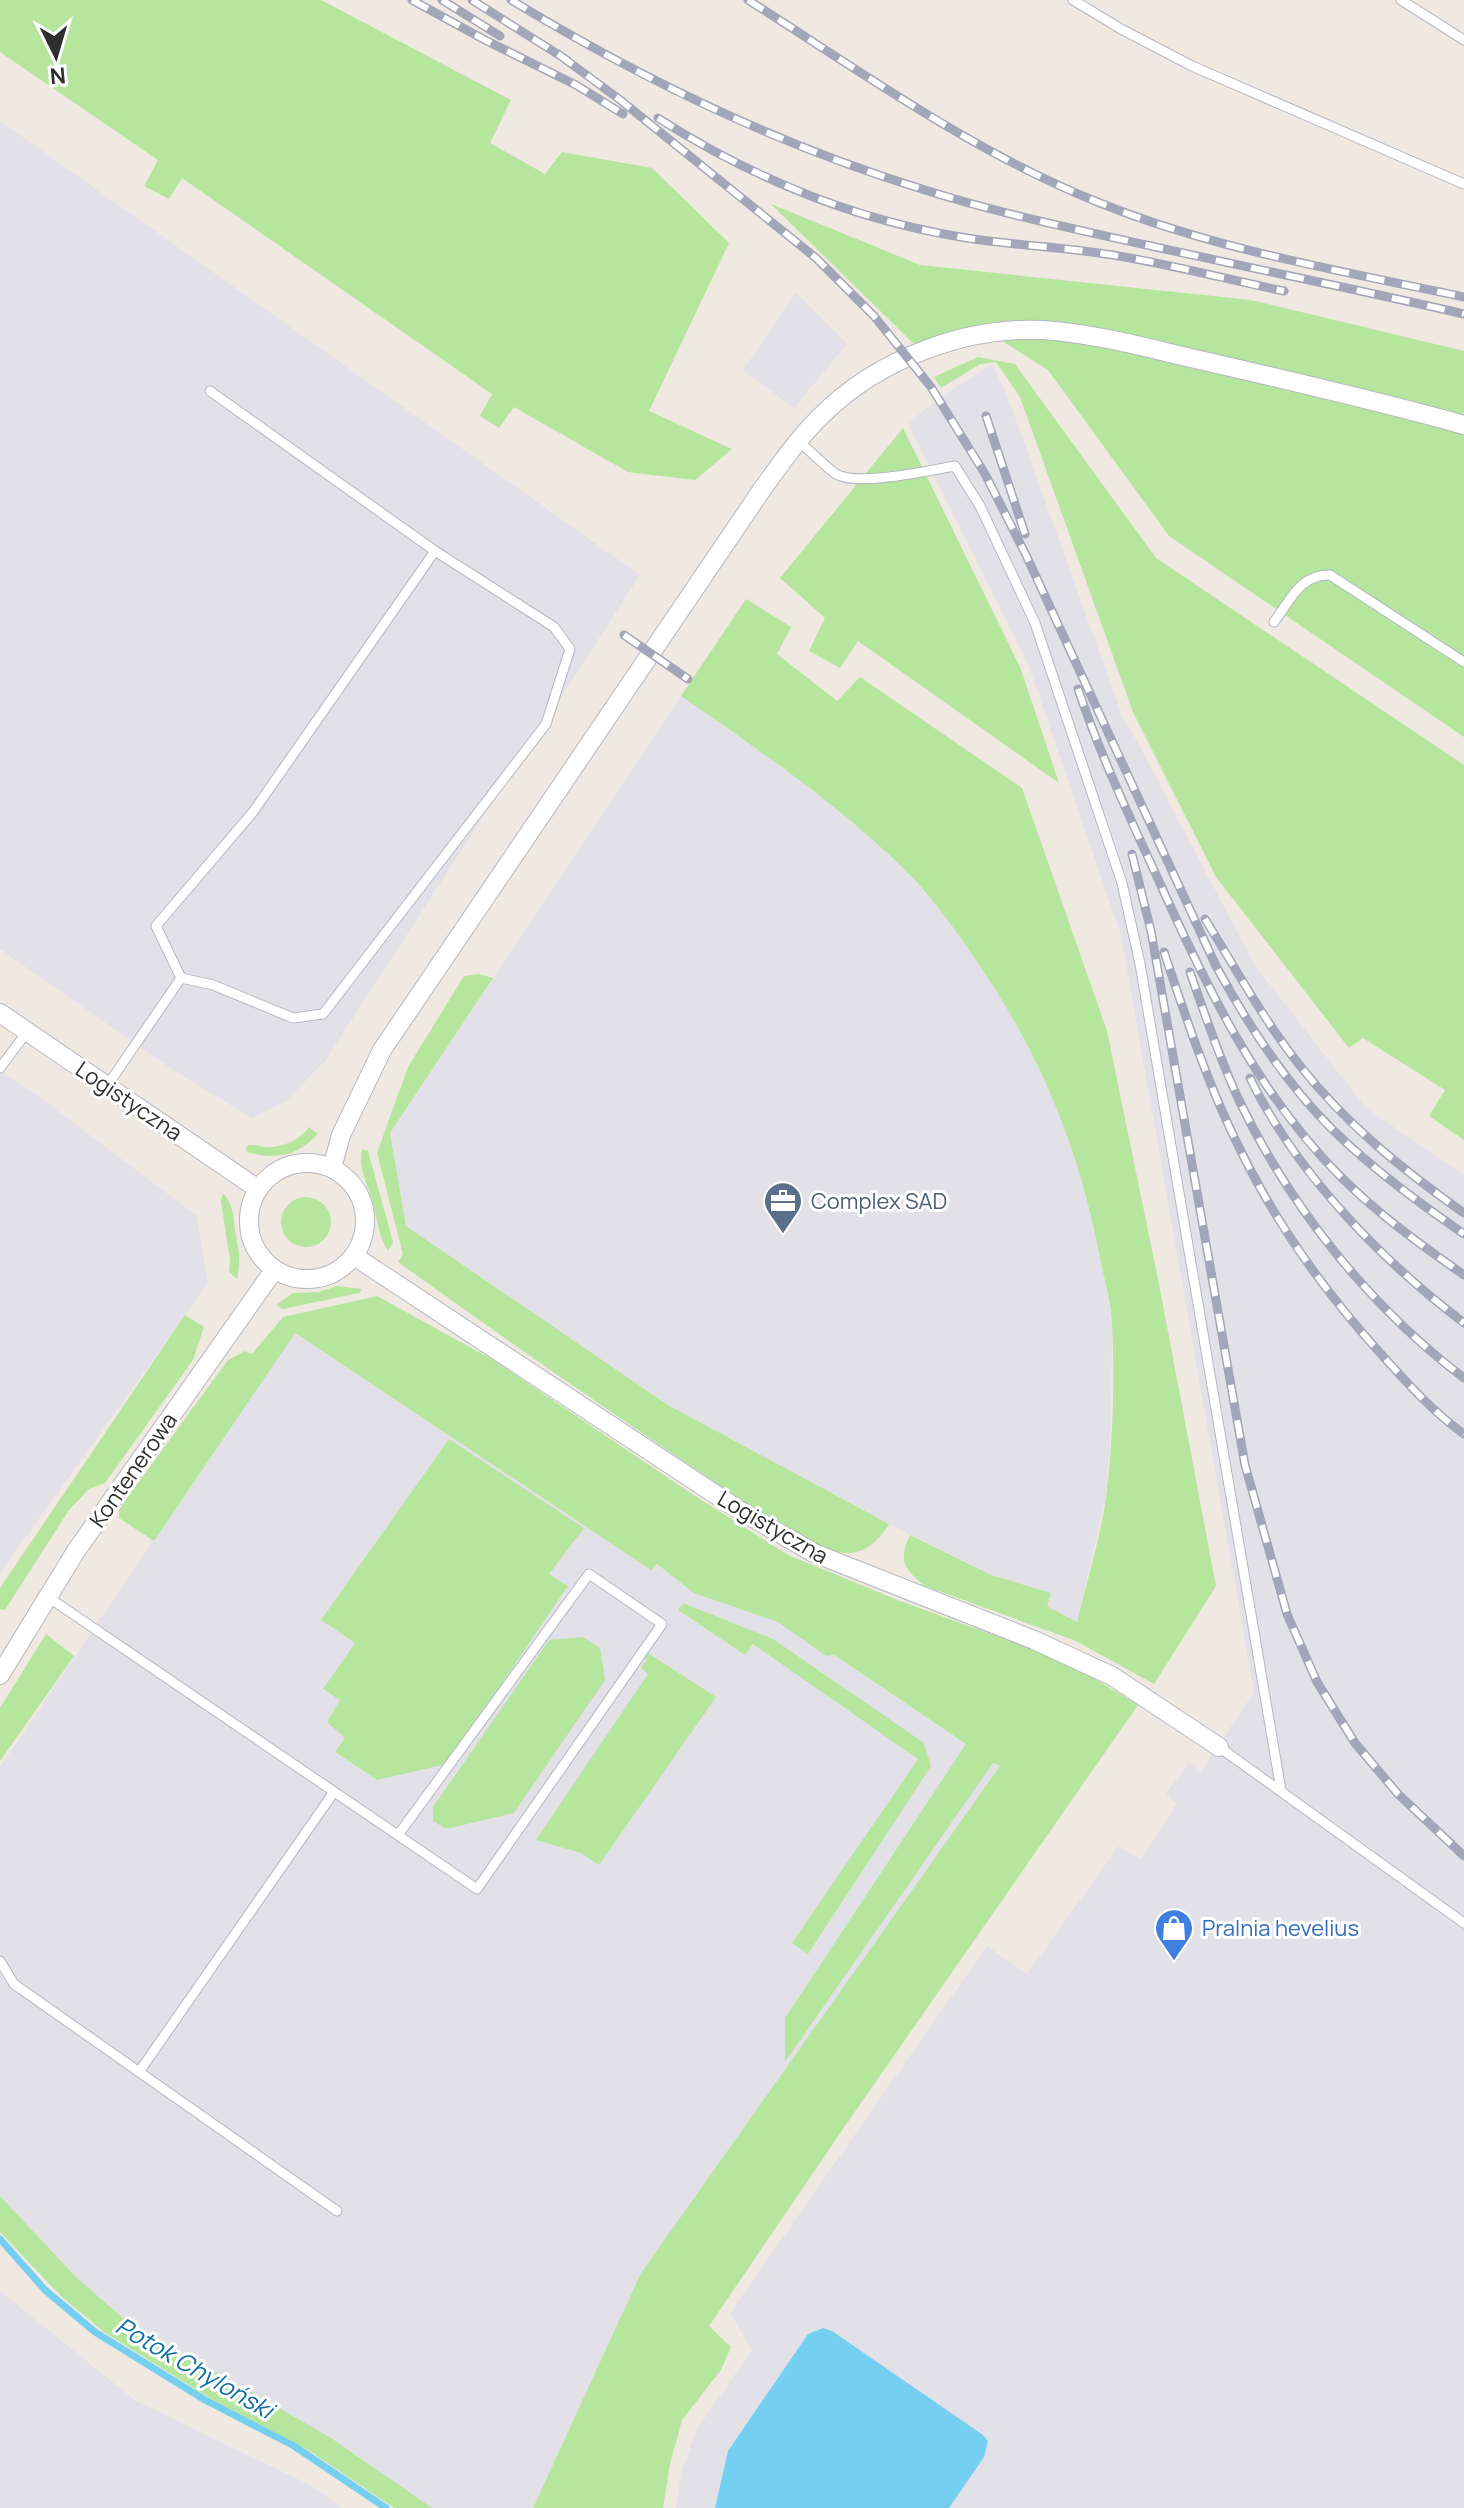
<svg xmlns="http://www.w3.org/2000/svg" width="1464" height="2508" viewBox="0 0 1464 2508" font-family="Manrope,sans-serif">
<style>
.industrial{fill:#e3e1e8}
.green{fill:#b6e59e}
.water{fill:#75cff0}
.lines{fill:none;stroke-linecap:round;stroke-linejoin:round}
.stream{stroke:#75cff0;stroke-width:7}
.lane-casing{stroke:#b4b7c1;stroke-width:11}
.street-casing{stroke:#b4b7c1;stroke-width:20}
.lane{stroke:#fff;stroke-width:9}
.street{stroke:#fff;stroke-width:18}
.rail-casing{stroke:#a3a6b8;stroke-width:9}
.rail{stroke:#fff;stroke-width:6;stroke-dasharray:18;stroke-linecap:butt}
.labels{text-anchor:middle;dominant-baseline:central;stroke-width:6;stroke-linejoin:round;paint-order:stroke}
.street-label{font-size:22px;fill:#2e2e2e;stroke:#fff}
.service-label{font-size:22px;fill:#4e5e75;stroke:#fff;text-anchor:start}
.shop-label{font-size:22px;fill:#366cbe;stroke:#fff;text-anchor:start}
.water-label{font-size:24px;font-style:italic;fill:#0d6fa3;stroke:#fff}
</style>
<rect width="100%" height="100%" fill="#efe9e1"/>
<path class="industrial" d="M0,121L640,575L325,1061L285,1102L252,1118L176,1072L0,949Z
M796,293L847,344L794,408L743,370Z
M992,364L1006,392L1123,718L1137,741L1254,964L1366,1108L1464,1175V2508H676L681,2473L697,2429L752,2350L730,2313L987,1946L1027,1974L1119,1846L1141,1859L1177,1804L1166,1794L1188,1763L1201,1771L1254,1692L1121,935L1028,664L908,423L945,394Z
M681,696L811,787L848,816L907,872L949,920L1006,1003L1037,1061L1061,1113L1091,1209L1112,1321L1111,1428L1105,1500L1077,1622L1047,1605L1050,1593L991,1575L901,1530L668,1405L406,1226L390,1133Z
M0,1071L30,1090L197,1216L208,1283L0,1573Z
M294,1333L651,1570L682,1531L834,1655L1000,1767L839,2001L641,2273L533,2508H428L262,2398L124,2319L75,2276L0,2196V1767Z
M0,2291L136,2401L312,2486L342,2508H0Z"/>
<path class="green" d="M0,0H321L511,100L490,143L545,174L562,152L652,168L729,243L649,411L732,449L695,480L628,472L514,407L499,428L480,416L492,394L182,178L169,199L144,186L158,160L0,52Z
M771,204L920,265L1251,300L1464,351V737L1169,536L1048,370L982,328L916,346Z
M978,357L1015,364L1156,558L1464,765V1140L1429,1116L1445,1090L1363,1038L1349,1048L1216,877L1133,712L1020,397L996,362L980,364L941,388L934,377Z
M903,428L1020,667L1059,783L858,641L840,668L809,651L825,618L780,578Z
M746,599L791,627L777,654L837,701L860,677L1022,788L1107,1031L1159,1284L1216,1586L1154,1684L1076,1641L925,1586C904,1569 898,1561 910,1535L991,1575L1051,1593L1047,1606L1077,1622C1087,1581 1100,1539 1106,1498C1113,1441 1115,1381 1112,1323C1111,1302 1104,1279 1100,1258C1079,1147 1040,1053 976,960C954,928 932,897 905,870C836,802 760,751 681,696Z
M479,974L493,978L390,1133L406,1226L668,1405L889,1524C880,1539 866,1554 846,1553C817,1553 740,1499 713,1481C607,1410 502,1337 398,1262L403,1254L377,1153L408,1067L464,976Z
M309,1127L318,1134C297,1156 274,1161 245,1151L248,1145C255,1144 261,1147 268,1147C284,1147 300,1140 309,1127Z
M362,1149L368,1151L393,1242L388,1251C377,1234 378,1219 372,1200C367,1182 358,1169 362,1149Z
M223,1193C235,1207 233,1218 236,1235C239,1254 241,1258 237,1279L229,1272L230,1260L221,1201Z
M281 1222a25 25 0 1 1 50 0a25 25 0 1 1-50 0Z
M337,1286L362,1289L359,1293L283,1309L276,1305L293,1293L319,1292Z
M377,1296L493,1360L692,1494L788,1555L900,1601L1067,1662L1138,1705L845,2126L709,2326L731,2347L721,2370L682,2420L670,2464L663,2508H533L641,2273L1000,1766L993,1763L785,2062V2018L966,1744L834,1655L826,1656L778,1622L694,1593L657,1564L651,1570L295,1333L154,1541L119,1518V1509L228,1360L245,1351L252,1354L283,1317Z
M185,1315L204,1327L193,1360L105,1483L89,1489L69,1510L5,1610L0,1609V1588Z
M449,1439L584,1528L549,1574L568,1586L447,1764L377,1780L335,1752L345,1738L327,1722L340,1700L323,1689L355,1643L321,1620Z
M683,1603L773,1639L924,1743L931,1766L808,1954L792,1943L918,1759L753,1644L745,1655L678,1610Z
M46,1634L74,1656L0,1761V1708Z
M583,1637L600,1648L605,1680L514,1813L446,1829L433,1821V1807L549,1640Z
M648,1653L716,1697L599,1865L581,1853L536,1840L648,1674L641,1668L647,1660L645,1658Z
M0,2196L75,2276L124,2319L331,2438L432,2508H394L308,2450L211,2399L104,2332L61,2296L0,2232Z"/>
<path class="water" d="M823,2328L832,2331L983,2435L988,2441L984,2457L949,2508H715L728,2451L808,2334Z"/>
<g class="lines">
<path class="stream" d="M0,2239L45,2290L95,2332L205,2400L294,2446L386,2508"/>
<defs>
<path id="lane" d="M1073,0L1121,29L1192,66L1464,184
M1401,0L1464,40
M798,441C811,451 823,465 836,474C857,487 930,470 955,466L980,506L1035,623L1122,883L1140,964L1281,1790
M1274,622C1290,601 1300,574 1330,575L1464,662
M181,978L156,926L253,812L435,551
M0,1068L27,1032
M107,1086L181,978L213,985L293,1018L323,1014L546,724L570,649L554,627L435,551L210,391
M48,1597L477,1889L662,1624L589,1574L398,1835
M1219,1747L1464,1923
M0,1961L14,1984L337,2211
M139,2072L334,1792"/>
<path id="street" d="M0,1013L258,1189
M249 1221a58 58 0 1 1 116 0a58 58 0 1 1-116 0Z
M332,1168L341,1135L382,1050L761,491C779,466 796,441 818,419C877,358 971,323 1055,331C1106,336 1155,350 1204,361C1291,381 1378,401 1464,425
M354,1256L739,1510L814,1553L1034,1640L1112,1676L1219,1747
M0,1675L76,1551L274,1270"/>
</defs>
<use href="#lane" class="lane-casing"/>
<use href="#street" class="street-casing"/>
<use href="#lane" class="lane"/>
<use href="#street" class="street"/>
<defs>
<path id="rail" d="M412,0L485,40L576,85L623,114
M442,0L500,36
M472,0L567,60
M511,0C641,79 776,144 922,189C997,213 1074,229 1151,246C1255,269 1360,290 1464,314
M748,0C862,72 974,153 1100,203C1217,250 1342,271 1464,297
M558,54L619,99L816,258L874,316L931,387L985,474L1026,555L1216,966C1248,1025 1286,1084 1334,1131C1374,1170 1418,1202 1464,1234
M658,118C752,178 857,221 967,238C1013,245 1060,247 1106,254C1166,263 1225,279 1284,291
M986,416L1025,534
M624,635L688,679
M1078,689C1100,754 1129,816 1158,879C1206,986 1257,1093 1341,1177C1378,1214 1421,1245 1464,1275
M1132,854L1151,931L1245,1465L1287,1614L1317,1682L1355,1743L1398,1794L1464,1856
M1205,919C1236,969 1264,1021 1301,1067C1347,1125 1404,1171 1464,1213
M1164,952C1185,1015 1206,1079 1235,1139C1272,1218 1323,1290 1381,1354C1407,1383 1433,1412 1464,1434
M1190,972C1205,1015 1219,1057 1238,1098C1289,1206 1369,1306 1464,1378
M1250,1078C1296,1173 1381,1260 1464,1323"/>
</defs>
<use href="#rail" class="rail-casing"/>
<use href="#rail" class="rail"/>
</g>
<defs>
<symbol id="office-pin" viewBox="-11 -11 22 30"><path d="M0 17L-7.5 6A9.5 9.5 0 1 1 7.5 6Z" fill="#5c6f8a" stroke="#fff"/><path d="M-6-3h4V-5.5h4V-3h4V5H-6ZM-1-4.5V-3h2v-1.5ZM-6 0V1H6V0Z" fill="#fff"/></symbol>
<symbol id="shop-pin" viewBox="-11 -11 22 30"><path d="M0 17L-7.5 6A9.5 9.5 0 1 1 7.5 6Z" fill="#3f7fe0" stroke="#fff"/><path d="M-5-2.5h2.3a2.7 3.5 0 0 1 5.4 0H5L5.5 6h-11ZM-1.5-2.5h3a1.5 2.3 0 0 0-3 0Z" fill="#fff"/></symbol>
</defs>
<g fill-rule="evenodd">
<use href="#office-pin" x="761" y="1179" width="44" height="60"/>
<use href="#shop-pin" x="1152" y="1906" width="44" height="60"/>
</g>
<g class="labels">
<g class="street-label">
<text transform="translate(129 1101) rotate(34)">Logistyczna</text>
<text transform="translate(133 1470) rotate(-55)">Kontenerowa</text>
<text transform="translate(773 1527) rotate(30)">Logistyczna</text>
</g>
<g class="service-label">
<text x="811" y="1201">Complex SAD</text>
</g>
<g class="shop-label">
<text x="1202" y="1928">Pralnia hevelius</text>
</g>
<g class="water-label">
<text transform="translate(195 2367) rotate(30)">Potok Chyloński</text>
</g>
</g>
<g transform="translate(56 56) rotate(175)" stroke="#ffffff" stroke-width="6" paint-order="stroke">
<path d="M0-6L14 30L0 20L-14 30Z" fill="#2e2e2e"/>
<text y="-12" font-size="22" font-weight="bold" text-anchor="middle" fill="#2e2e2e">N</text>
</g>
</svg>
